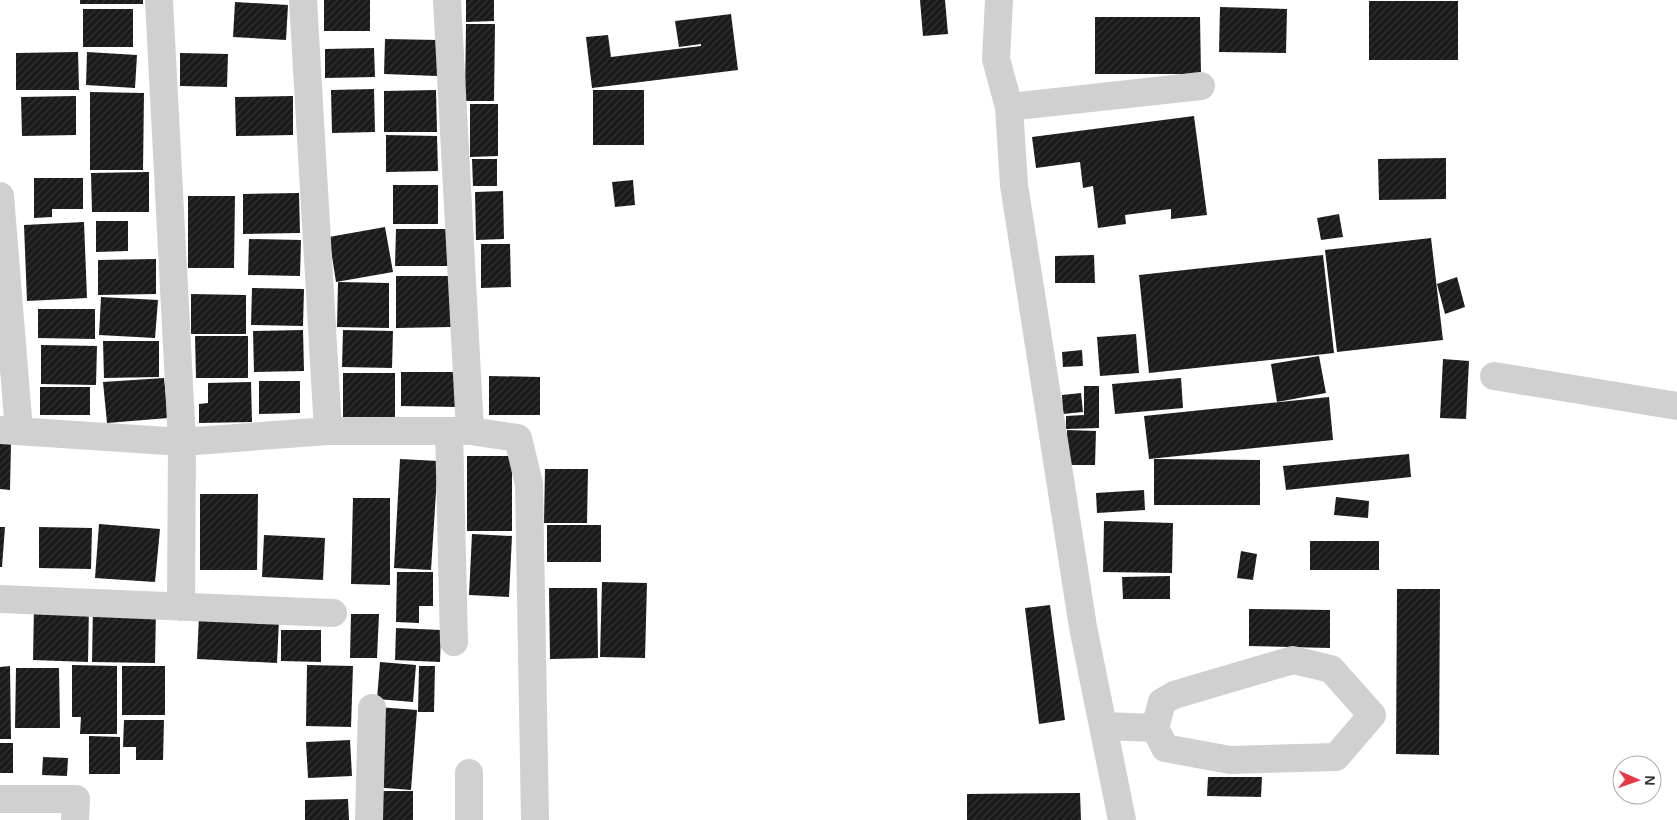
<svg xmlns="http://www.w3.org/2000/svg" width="1677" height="820" viewBox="0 0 1677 820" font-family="Arial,sans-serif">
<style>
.building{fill:url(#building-hatch)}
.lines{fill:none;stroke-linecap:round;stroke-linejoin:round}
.street{stroke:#d0d0d0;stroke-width:28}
</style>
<defs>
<pattern id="building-hatch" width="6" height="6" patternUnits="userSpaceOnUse" patternTransform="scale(1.25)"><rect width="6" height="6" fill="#1a1a1a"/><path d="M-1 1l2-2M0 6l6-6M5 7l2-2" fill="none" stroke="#333"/></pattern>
</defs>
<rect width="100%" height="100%" fill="#fff"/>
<path class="building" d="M80,0H143V4H80Z
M324,0H370V31H324Z
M466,0H494V21L466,22Z
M920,0H945L948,34L923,36Z
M1369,1H1458V60H1369Z
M235,2L288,5L286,40L233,37Z
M1220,7L1287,9L1286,53L1219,52Z
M83,9H133V47H83Z
M731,14L738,70L592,88L586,37L608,35L611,57L701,46V44L679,47L675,21Z
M1095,17H1200L1201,74H1095Z
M466,24H495L494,101H465Z
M385,39L438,40L437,76L384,74Z
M374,48L375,77L325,78V49Z
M78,52L79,90H16V53Z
M87,52L137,55L135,88L86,85Z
M180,53L228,54L227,87L180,86Z
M374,89L375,132L332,133L331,90Z
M436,90L437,132H384V91Z
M593,90H644V145H593Z
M90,92L144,93L143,170H90Z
M76,96V135L22,136L21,97Z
M293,96V135L236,136L235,97Z
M470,104H498V156L470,157Z
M1194,116L1207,215L1171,219V209L1125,215L1126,224L1098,228L1093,186L1083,188L1080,162L1036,168L1032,137Z
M386,135L437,136L438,171L386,172Z
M1446,158V199L1379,200L1378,159Z
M472,159H497V186H473Z
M149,172V212H92L91,173Z
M34,178H83V209H52V217L34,218Z
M633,180L635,205L615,207L612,182Z
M393,185H438V224H393Z
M503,191L504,239L476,240L475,192Z
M299,193L300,233L243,234V194Z
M188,196H235L234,268H188Z
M1339,214L1343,237L1321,240L1317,218Z
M96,221H128V251L96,252Z
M84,222L87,298L27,301L24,225Z
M385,227L393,272L336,282L329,237Z
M396,229H448L449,266H395Z
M1431,238L1443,340L1337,352L1325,250Z
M249,239L301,240L300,276L248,275Z
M481,244H510L511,287L481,288Z
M1094,255L1095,283H1055V256Z
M1323,255L1334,353L1149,373L1139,275Z
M156,259V294L98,295V260Z
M396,276H451V327L396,328Z
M1457,277L1465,307L1445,314L1437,284Z
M338,282L389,283V328L337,327Z
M252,288L304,289L303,326L251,325Z
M191,294L246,295V334H191Z
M101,297L158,300L155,338L99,335Z
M38,309H95V339L38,338Z
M303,330L304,371L254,372L253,331Z
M343,330L393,331L392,368L342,367Z
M1136,334L1139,373L1100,376L1097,337Z
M195,336H248V378H196Z
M103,341H159V377L104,378Z
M41,345L97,346L96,385L41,384Z
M1082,350L1083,366L1063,367L1062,352Z
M1319,356L1326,393L1277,402L1271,364Z
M1443,359L1469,361L1466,419L1440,418Z
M401,372H457L456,407L401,406Z
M343,373H395V417H343Z
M489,376L540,377V415H489Z
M164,378L168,418L107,423L103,382Z
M1181,378L1183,408L1115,414L1112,384Z
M259,381H300V413L259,414Z
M251,382L252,422L199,423V404L208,403V383Z
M1084,386H1099V428L1066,429V416L1084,415Z
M40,387H90V415H40Z
M1081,393L1083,412L1063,414L1062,395Z
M1329,397L1333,440L1149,459L1144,416Z
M1067,430L1096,431L1095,465H1067Z
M0,444H11L10,490L0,489Z
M1409,454L1411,477L1286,490L1283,466Z
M467,456H512V531H467Z
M400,459L438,461L431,570L394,568Z
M1154,459L1260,460V505H1154Z
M545,469H588L587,523H544Z
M1144,490L1145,510L1097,513L1096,493Z
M200,494H258L257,570H200Z
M1336,497L1369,501L1368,518L1334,515Z
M353,498H390V585L351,584Z
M1104,521L1173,523L1172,573L1103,572Z
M99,524L160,529L155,582L95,578Z
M547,525H601V562H547Z
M0,527H5L2,567H0Z
M39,527L92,528L91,569L39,568Z
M472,534L512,536L509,597L469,595Z
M264,535L325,538L323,580L262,577Z
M1310,541H1379V570H1310Z
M1241,551L1257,554L1253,580L1237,578Z
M397,572H433V606H419V623L396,622Z
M1170,576V599H1123L1122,577Z
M602,582L647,583L645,658L600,657Z
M549,588H597L598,658L550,659Z
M1397,589H1440L1439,755L1396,754Z
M34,605H89L88,662L33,660Z
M93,605L156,606L155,663L92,662Z
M1050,605L1065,720L1039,724L1025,608Z
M1249,609L1330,610V648L1249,646Z
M351,614H379L377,658H350Z
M199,616L279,620L277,663L197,659Z
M396,628L441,630L440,662L395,660Z
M281,630H321V662L281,661Z
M380,662L416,665L413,702L377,699Z
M72,665L117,666V734H80L81,717H72Z
M307,665L353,666L351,727L306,726Z
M10,666L11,739H0V667Z
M122,666H165V715H122Z
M419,666H435L434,712H418Z
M16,668H59L60,728H15Z
M378,707L417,710L411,790L373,787Z
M124,720H164L163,760H136V747H123Z
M89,736L120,737V774H89Z
M350,740L352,776L308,778L306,742Z
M0,743H13V773H0Z
M43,757L68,758L67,776L42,775Z
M1208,777H1262L1261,797L1207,796Z
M375,791H413V820H375Z
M1080,793L1081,820H967V794Z
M348,799L349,820H305V800Z"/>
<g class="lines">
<path class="street" d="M159,0L182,442L181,607
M303,0L328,431
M447,0L470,431
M999,0L996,59L1009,107L1014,185L1083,627L1122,820
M1009,107L1201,86
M0,196L19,431
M1494,376L1677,406
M0,430L182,442L328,431H470L518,438L529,484L535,820
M449,431L454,642
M0,599L333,613
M1103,726L1155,728L1162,702L1174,695L1293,660L1331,669L1372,715L1336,757L1230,760L1165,748L1155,728
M0,799H76L75,820
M369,820L372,708
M469,820V773"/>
</g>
<g transform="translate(1637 780) rotate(92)"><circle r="24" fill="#ffffff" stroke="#adadad"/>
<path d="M0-4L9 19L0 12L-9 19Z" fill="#e63946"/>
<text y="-8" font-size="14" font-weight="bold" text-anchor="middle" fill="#333333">N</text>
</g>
</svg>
